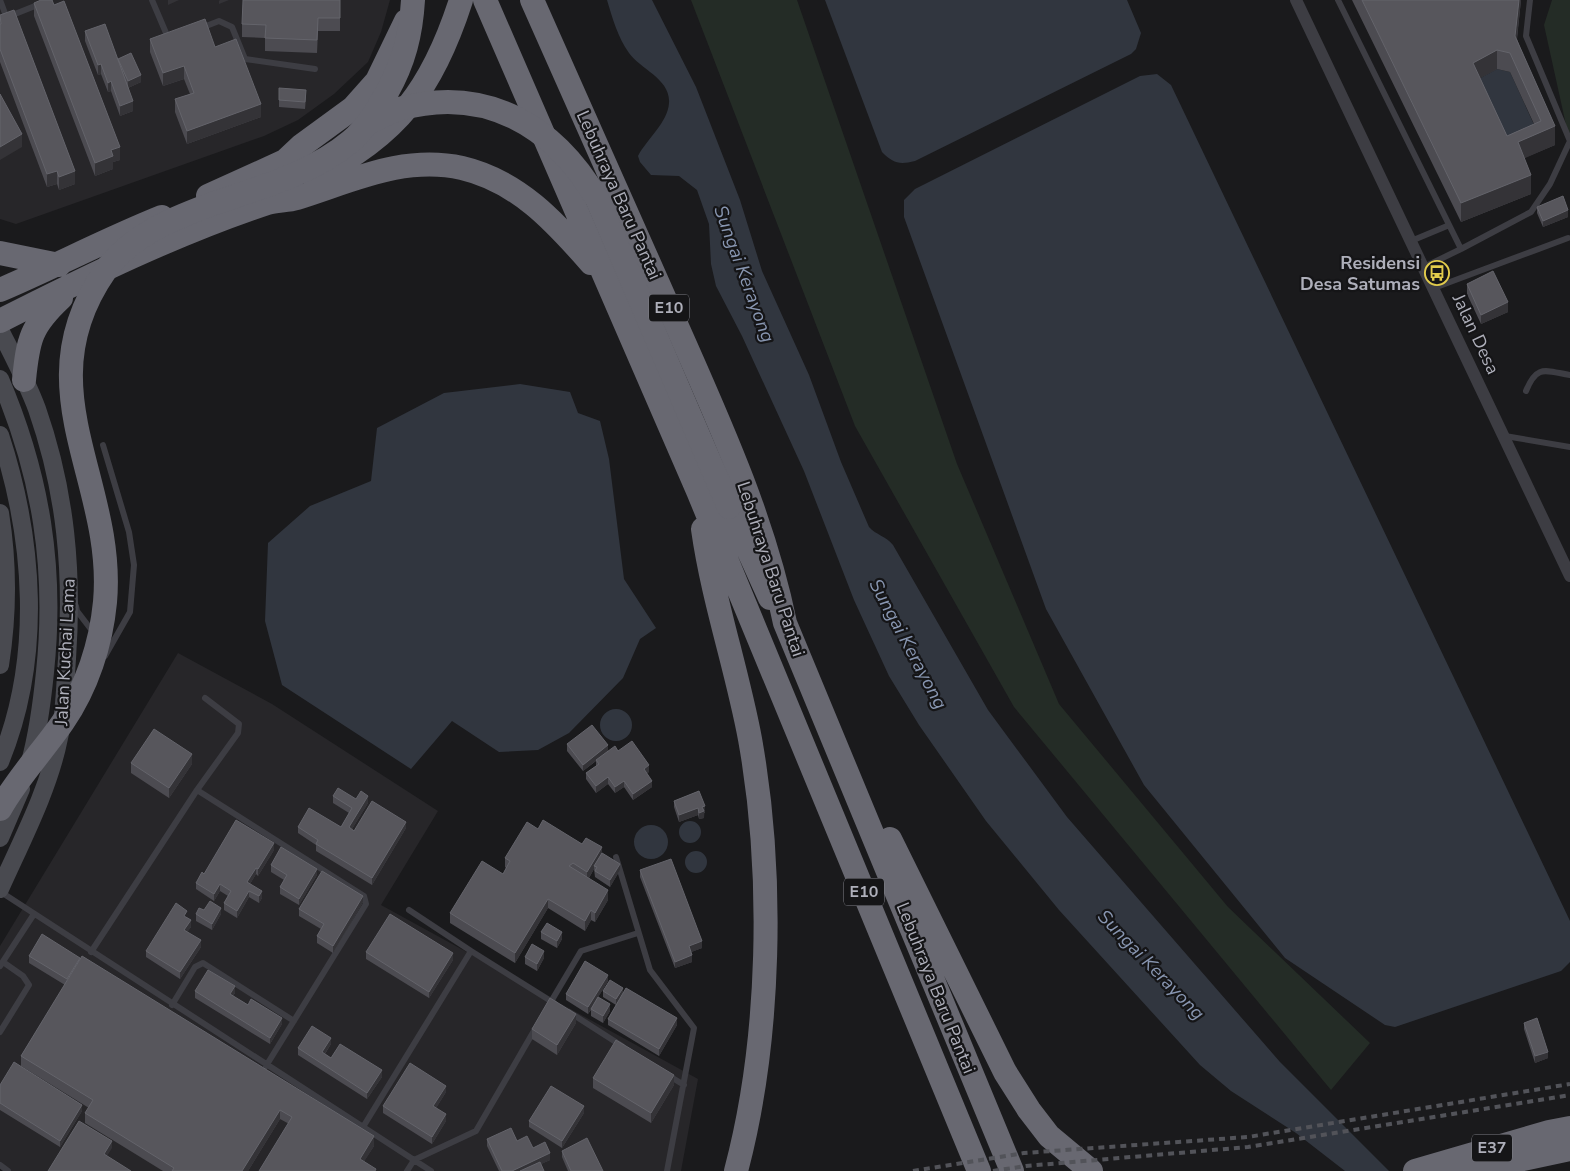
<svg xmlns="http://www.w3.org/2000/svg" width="1570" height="1171" viewBox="0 0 1570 1171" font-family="'Nunito Sans',sans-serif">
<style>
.built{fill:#272629}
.green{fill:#242c26}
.water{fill:#31363f}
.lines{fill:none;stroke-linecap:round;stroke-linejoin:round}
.lane{stroke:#3d3d43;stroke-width:6}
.street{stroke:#3d3d43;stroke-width:12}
.secondary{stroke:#494a50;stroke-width:18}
.highway{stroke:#686871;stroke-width:24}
.rail{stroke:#525359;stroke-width:4;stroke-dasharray:6 5;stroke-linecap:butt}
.secondary-bridge{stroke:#494a50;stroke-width:18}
.highway-bridge{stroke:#686871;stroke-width:24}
.wall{fill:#4c4b51;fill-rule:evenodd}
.shaded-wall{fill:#343337}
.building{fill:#57565c;stroke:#64646b;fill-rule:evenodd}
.labels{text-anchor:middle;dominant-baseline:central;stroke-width:4.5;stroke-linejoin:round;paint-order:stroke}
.shield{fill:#151517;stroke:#808189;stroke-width:1}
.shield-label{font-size:16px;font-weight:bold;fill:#aeafba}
.street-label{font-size:18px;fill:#aeafba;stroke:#151517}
.poi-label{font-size:18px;font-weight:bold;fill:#aeafba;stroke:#151517;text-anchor:end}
.water-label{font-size:19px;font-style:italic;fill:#8896b1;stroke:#151517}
</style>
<rect width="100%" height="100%" fill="#1a1a1c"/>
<path class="built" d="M0,0H390L381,32L368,62L334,94L298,120L264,136L16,224L0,219Z
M178,653L272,704L438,811L381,905L698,1079L681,1171H4L0,1168V946Z"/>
<path class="green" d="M691,0H797L957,464L1059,704L1228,907L1370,1043L1331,1090L1014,707L855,426Z
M1552,0H1570V143L1544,25Z"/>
<path class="water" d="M607,0H652L696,87L740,200L762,271L809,375L841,462L869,527C876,535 886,536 893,545L988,710L1067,817L1280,1062L1389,1171H1345L1296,1133L1231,1091L1200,1065L1059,910L986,821L919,725L889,676L854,600L804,471L742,336L716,286L711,264L709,224L697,190L679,176L651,175L640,162L638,156C647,139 668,122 669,103C671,79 640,69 629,53C618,38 612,17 607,0Z
M825,0H1127L1141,33L1136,49L1131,54L915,161C899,165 893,163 882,152Z
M1497,69L1510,72L1541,140L1507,155L1473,82Z
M1157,74L1171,85L1570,921V962L1561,971L1395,1027L1385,1025L1285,958L1144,785L1046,609L904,217V200L915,189L1140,76Z
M520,384L570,392L578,413L600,421L609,459L624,579L656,628L640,639L623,678L569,733L538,750L499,752L452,721L411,769L282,685L265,621L268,543L310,506L371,481L377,428L444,393Z
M600 725a16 16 0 1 1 32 0a16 16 0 1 1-32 0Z
M679 832a11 11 0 1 1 22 0a11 11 0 1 1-22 0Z
M634 842a17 17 0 1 1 34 0a17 17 0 1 1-34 0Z
M685 862a11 11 0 1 1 22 0a11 11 0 1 1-22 0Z"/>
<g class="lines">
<path class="lane" d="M0,0L6,16
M152,0L169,40
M1338,0L1461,249L1531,212L1550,184L1570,141L1526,36L1530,0
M0,20L50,0
M201,28L219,21L232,27L245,59L315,69
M1411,241L1447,226
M1424,267L1461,249
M1434,288L1568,238
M1526,391C1537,364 1545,371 1570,375
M1505,436L1570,447
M103,445L129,532L134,565L130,612L105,656
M76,606L77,611L90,628H96
M197,790L364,896L366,904L266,1066
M616,857L650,970L694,1028L667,1171
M0,894H4L431,1171
M471,951L554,1003
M91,952L197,790L238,733L239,724L205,698
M0,966L34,914
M172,1005L195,967L203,963L294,1021
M549,1005L581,951L638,933
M569,1012L622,1046
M0,1032L29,985L23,976L3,962
M666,1074L684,1085
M363,1127L471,951L409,910
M0,1165L8,1171
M407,1171L414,1160L476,1131L535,1029"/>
<path class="street" d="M1296,0L1570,576"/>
<path class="secondary" d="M0,330C13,356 27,382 37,409C66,492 73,572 67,659C65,685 65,713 59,738C49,789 21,842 0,889
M0,435C34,539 43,658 0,762
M0,513C8,563 8,614 0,665"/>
<path class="highway" d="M485,0L698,491L979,1171
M532,0C579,105 625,210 672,315C716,415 763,515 785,623L1012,1171
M314,177C398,136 433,87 461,0
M208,196L285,161L301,146L353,108L377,81L406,21
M0,253L59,265
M0,290C54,267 107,239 162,217
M0,321C87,277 174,234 267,203C276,200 287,201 297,198C352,181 403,155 462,168C518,181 555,222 591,263
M24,380C28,339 31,326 61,298
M729,507L770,598
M703,529C713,600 737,669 750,739C774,873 771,1039 736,1171
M890,839L1005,1072L1029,1110L1049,1136L1091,1171
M1415,1171L1549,1132L1570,1128
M1467,1171L1570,1149"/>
<path class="rail" d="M913,1171L1024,1153L1248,1137L1570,1084
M993,1171L1026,1166L1248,1147L1570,1095"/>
<path class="secondary-bridge" d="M0,379C41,475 56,568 45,672C42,702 38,733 30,762
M0,838L21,789"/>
<path class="highway-bridge" d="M368,123C378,118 389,112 399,109C485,85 554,125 597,199L729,507
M0,809C18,777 43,751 63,722C87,687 101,644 105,602C116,481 23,389 105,271C131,235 172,219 212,204C258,188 312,174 351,141C365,129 378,109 387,92C404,62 411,34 413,0"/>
</g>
<path class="wall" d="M340,0V31H318L317,53L265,51V38L242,37V24Z
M1352,0H1521L1517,39L1555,145L1524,158L1531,194L1461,222ZM1497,69L1510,72L1534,124L1507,136L1480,78Z
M34,3L120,160L113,162V169L95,176L34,16Z
M0,15L75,184L59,190L57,184L47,187L0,62Z
M85,31L118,59L141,82L128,88L133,111L120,116L111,91L108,92L101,74L98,75L85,41Z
M150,39L215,47L261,117L187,144L175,112V99L190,94L184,79L163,86L150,52Z
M279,88L306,97L305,109L279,107Z
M1537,207L1568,217L1543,227L1537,213Z
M1467,284L1508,312L1481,324L1467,294Z
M567,744L608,751H618L649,772L647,773L652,787L633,800L624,787L615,793L608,784L596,793L586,779V773L596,766V761L583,771L567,751Z
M131,763L192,764L169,798L131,773Z
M699,791L705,813H704V818L699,819L698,815L679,822L674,807V801Z
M333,796L356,799L368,803L352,829L354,831L406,828L372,885L316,851V845L298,833V827H341L349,813L333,803Z
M538,829L582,844L602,854L620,870L610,887L595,877L594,869L589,878L608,900L595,922L591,920L585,931L548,908L515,963L450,923V913L503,874L506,868L505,867V858Z
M274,850L258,876L256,874L250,884L262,898L259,903L249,897L237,918L224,910V903L228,896L220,891L214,901L196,889V883L204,874Z
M271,865L317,875L299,905L280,894V887L284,880L271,872Z
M640,870L702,948L691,952L692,962L675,968L640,877Z
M363,902L333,953L317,943V936L321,929L299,916V909Z
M204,910L221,914L212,930L196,921V914Z
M187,917L191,927L187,932L201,947L180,979L146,957V951Z
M541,932L562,939L557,948L541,939Z
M366,952L453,960L429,998L366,959Z
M29,956L80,961L374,1146L364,1161L376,1171L280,1119L248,1171H163L85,1123V1113L89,1108L21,1066V1056L65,985L29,963Z
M525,957L544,958L537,971L525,964Z
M608,981L598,997L610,1011L603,1023L591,1016V1010L588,1014L566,1000V994Z
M195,991L235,993L233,996L282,1024L270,1044L195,998Z
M603,991L623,994L677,1025L659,1056L608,1025V1019L616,1005L603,997Z
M576,1023L557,1055L532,1039V1029Z
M1524,1023L1548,1058L1535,1063L1524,1029Z
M331,1044L325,1054L331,1058L382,1077L367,1099L298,1055V1048Z
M593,1078L674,1085L651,1123L593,1088Z
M0,1085L82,1111L60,1147L0,1110Z
M446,1092L436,1108L446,1121L432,1144L383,1113V1106Z
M584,1113L562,1148L529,1127V1121Z
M487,1139L517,1141L533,1148L550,1160L541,1164L544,1171H499L487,1146Z
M562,1151L603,1171H568L562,1157Z"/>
<path class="shaded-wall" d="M168,0H179L168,5Z
M220,0H229L219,4V1Z
M1519,0H1521L1515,55V36Z
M1497,50V69L1473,82V63Z
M101,64V74L98,75V65Z
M184,66V79L163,86V73Z
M141,75V82L128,88V81Z
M111,81V91L108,92V83Z
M133,101V111L120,116V106Z
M261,104V117L187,144V131Z
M1555,126V145L1518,161V142Z
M22,134V147L0,160V147Z
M120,147V160L113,162V169L95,176V163L111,150Z
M57,171V184L47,187V174Z
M75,171V184L59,190V177Z
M1531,175V194L1461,222V203Z
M1568,210V217L1543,227V221Z
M1508,302V312L1481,324V315Z
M608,745V751L583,771V765Z
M192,754V764L169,798V788Z
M649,765V772L644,775V769Z
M608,777V784L596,793V786Z
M624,781V787L615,793V787Z
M652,781V787L633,800V794Z
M368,796V803L349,834V827Z
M705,806L704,818L699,819V813L702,807Z
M698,808V815L679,822V815Z
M406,822V828L372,885V878Z
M274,843V850L258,876V869Z
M602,847V857L594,866V869L587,881V872Z
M620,864V870L610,887V880Z
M256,868V874L247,889V882Z
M317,869V875L299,905V899Z
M220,884V891L214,901V894Z
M608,890V900L595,922V913Z
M249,891V897L237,918V911Z
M262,891V898L259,903V896Z
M363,896V902L333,953V946Z
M548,899V908L515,963V953Z
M221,908V914L212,930V924Z
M591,910V920L585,931V921Z
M191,920V927L184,937V930Z
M562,932V939L557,948V941Z
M201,940V947L180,979V972Z
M702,941V948L689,953V946Z
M544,951V958L537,971V964Z
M453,953V960L429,998V992Z
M692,955V962L675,968V962Z
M80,958V964L67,986V979Z
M608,975V981L588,1014V1007Z
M235,986V993L230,1000V994Z
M623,988V995L616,1005V999Z
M610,1004V1011L603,1023V1016Z
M576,1014V1023L557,1055V1045Z
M282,1018V1024L270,1044V1038Z
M677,1018V1025L659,1056V1049Z
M331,1038V1044L322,1058V1052Z
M1548,1052V1058L1535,1063V1056Z
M382,1070V1077L367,1099V1093Z
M674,1075V1085L651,1123V1113Z
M446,1086V1092L433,1113V1106Z
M82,1105V1111L60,1147V1141Z
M584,1106V1113L562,1148V1141Z
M280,1110V1119L248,1171H242Z
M446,1114V1121L432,1144V1137Z
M374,1136V1146L360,1168V1159Z
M112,1141V1148L104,1161V1154Z
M550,1153V1160L526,1171H512Z"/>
<path class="building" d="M41,0H52L54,5L64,1L120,147L111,150L113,156L95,163L34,3Z
M243,0H340V18H318L317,40L265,38L266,25L242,24Z
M1362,0H1519L1515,36L1555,126L1518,142L1531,175L1461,203ZM1497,50L1510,53L1541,121L1507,136L1473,63Z
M14,10L75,171L59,177L57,171L47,174L0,49V24H1L0,15Z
M205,19L215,47L236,39L261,104L187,131L175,99L194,93L184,66L163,73L150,39Z
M105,24L133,101L120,106L111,81L108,83L101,64L98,65L85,31Z
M131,53L141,75L128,81L118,59Z
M279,88L306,90L305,102L279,100Z
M0,94L22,134L0,147Z
M1563,196L1568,210L1543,221L1537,207Z
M1493,271L1508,302L1481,315L1467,284Z
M592,725L608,745L583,765L567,744Z
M154,729L192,754L169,788L131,763Z
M632,741L649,765L644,769L652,781L633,794L624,781L615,787L608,777L596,786L586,773L599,764L596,760L615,746L618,751Z
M338,788L356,799L361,791L368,796L349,827L354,831L372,801L406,822L372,878L316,844L318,840L298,827L309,808L341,827L352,808L333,796Z
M699,791L705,806L702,807L704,811L699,813L698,808L679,815L674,801Z
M236,820L274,843L258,869L256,868L247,882L262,891L259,896L249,891L237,911L224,903L231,891L220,884L214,894L196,883L202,872L204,874Z
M543,820L582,844L586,838L602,847L587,872L573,863L569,866L608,890L595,913L591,910L585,921L548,899L515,953L450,913L482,861L503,874L510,861L505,858L527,822L538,829Z
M281,847L317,869L299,899L280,887L287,875L271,865Z
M602,853L620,864L610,880L595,871L597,867L594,866Z
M671,859L702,941L689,946L692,955L675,962L640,870Z
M322,871L363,896L333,946L317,936L324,924L299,909Z
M210,901L221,908L212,924L196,914L199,908L204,910Z
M176,903L187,911L184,916L191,920L184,930L201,940L180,972L146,951Z
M390,914L453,953L429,992L366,952Z
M547,923L562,932L557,941L541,932Z
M42,934L80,958L67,979L29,956Z
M532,944L544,951L537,964L525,957Z
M82,956L374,1136L360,1159L376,1169L375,1171H259L292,1117L280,1110L242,1171H172L174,1168L85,1113L93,1100L21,1056Z
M585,961L608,975L588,1007L566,994Z
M208,970L235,986L230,994L248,1005L251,999L282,1018L270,1038L195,991Z
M610,980L623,988L616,999L603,991Z
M626,988L677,1018L659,1049L608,1019Z
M598,997L610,1004L603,1016L591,1009Z
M550,998L576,1014L557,1045L532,1029Z
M1537,1018L1548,1052L1535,1056L1524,1023Z
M312,1026L331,1038L322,1052L331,1058L340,1044L382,1070L367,1093L298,1048Z
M616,1040L674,1075L651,1113L593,1078Z
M14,1062L82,1105L60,1141L0,1103V1085Z
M410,1063L446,1086L433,1106L446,1114L432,1137L383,1106Z
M551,1086L584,1106L562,1141L529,1121Z
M79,1121L112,1141L104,1154L131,1171H48Z
M511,1128L517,1141L527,1136L533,1148L545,1142L550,1153L512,1171H502L487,1139Z
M587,1138L603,1171H571L562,1151Z
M540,1162L544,1171H520Z"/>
<defs>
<symbol id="bus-ring" viewBox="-11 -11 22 22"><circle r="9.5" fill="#151517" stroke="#e2cc4c" stroke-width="1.5"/><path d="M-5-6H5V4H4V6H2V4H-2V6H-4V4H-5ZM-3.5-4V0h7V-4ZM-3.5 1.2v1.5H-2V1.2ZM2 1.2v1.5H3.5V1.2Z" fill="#e2cc4c"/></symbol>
</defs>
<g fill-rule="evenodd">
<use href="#bus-ring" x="1423" y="259" width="28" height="28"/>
</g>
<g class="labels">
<g class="shield">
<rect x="649" y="294.5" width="40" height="27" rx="4"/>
<rect x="844" y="878.5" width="40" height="27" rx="4"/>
<rect x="1472" y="1134.5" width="40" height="27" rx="4"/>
</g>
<g class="shield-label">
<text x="669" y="308">E10</text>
<text x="864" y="892">E10</text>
<text x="1492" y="1148">E37</text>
</g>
<g class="street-label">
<text transform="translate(619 195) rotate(66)">Lebuhraya Baru Pantai</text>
<text transform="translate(1476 334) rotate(65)">Jalan Desa</text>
<text transform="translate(771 569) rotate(72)">Lebuhraya Baru Pantai</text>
<text transform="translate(65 652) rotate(-87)">Jalan Kuchai Lama</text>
<text transform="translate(936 988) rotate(68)">Lebuhraya Baru Pantai</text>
</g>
<g class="poi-label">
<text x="1420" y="263">Residensi<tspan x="1420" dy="21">Desa Satumas</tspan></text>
</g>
<g class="water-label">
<text transform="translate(744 274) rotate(70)">Sungai Kerayong</text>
<text transform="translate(908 644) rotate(62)">Sungai Kerayong</text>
<text transform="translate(1151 965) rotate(46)">Sungai Kerayong</text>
</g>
</g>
</svg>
